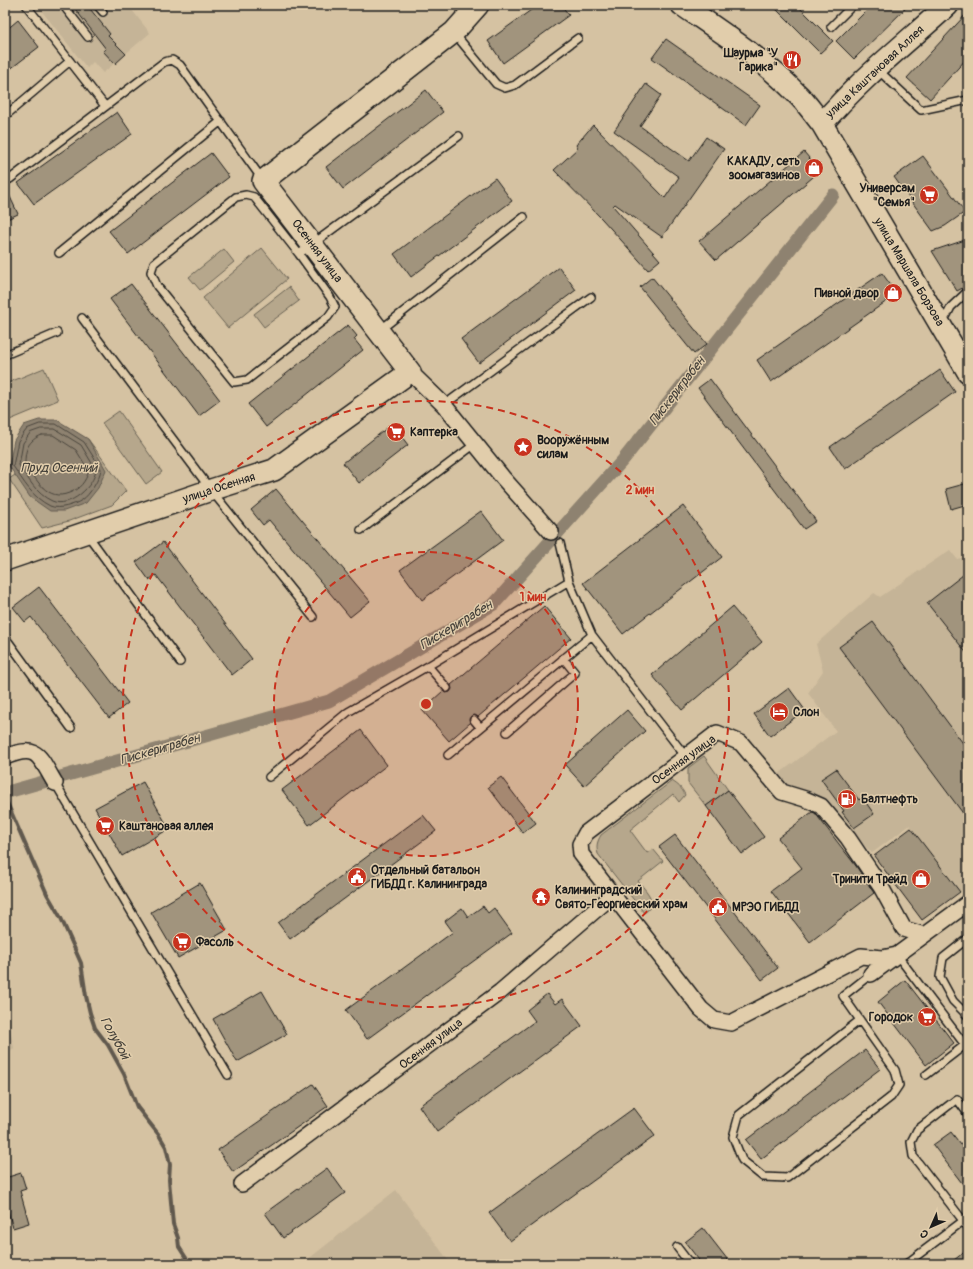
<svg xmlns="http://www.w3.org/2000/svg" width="973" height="1269" viewBox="0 0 973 1269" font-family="Pangolin,sans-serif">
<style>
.built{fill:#c5b497}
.green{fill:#b6a78c;stroke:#696254}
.water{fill:#8e826f;stroke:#60594e}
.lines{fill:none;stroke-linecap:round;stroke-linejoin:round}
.shore{stroke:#4a453d;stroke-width:1}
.stream{stroke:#60594e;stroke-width:4}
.canal{stroke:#8e826f;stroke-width:13}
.building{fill:#a1947d;stroke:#1c1c1c}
.lane-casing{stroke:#1c1c1c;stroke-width:10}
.street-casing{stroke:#1c1c1c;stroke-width:18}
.secondary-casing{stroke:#1c1c1c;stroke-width:24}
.lane{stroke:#e1cdab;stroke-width:7}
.street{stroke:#e1cdab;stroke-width:15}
.secondary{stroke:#e1cdab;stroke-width:21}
.ring{fill:none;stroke:#c8321e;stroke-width:2;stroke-dasharray:7 5}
.labels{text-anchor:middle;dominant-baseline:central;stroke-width:3;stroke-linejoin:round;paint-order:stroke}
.poi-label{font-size:12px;font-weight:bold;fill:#1c1c1c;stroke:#e1cdab;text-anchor:start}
.street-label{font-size:12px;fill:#1c1c1c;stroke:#e1cdab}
.water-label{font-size:13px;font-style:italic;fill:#444039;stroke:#e1cdab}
.centre{fill:#c8321e;stroke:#e1cdab;stroke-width:2}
.ring-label{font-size:12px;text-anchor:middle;font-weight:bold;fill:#c8321e;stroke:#e1cdab;stroke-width:3;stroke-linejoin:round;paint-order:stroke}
</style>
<rect width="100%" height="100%" fill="#d5c2a2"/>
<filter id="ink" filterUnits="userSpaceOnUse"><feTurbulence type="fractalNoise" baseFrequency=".025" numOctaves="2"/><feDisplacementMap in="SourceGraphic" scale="8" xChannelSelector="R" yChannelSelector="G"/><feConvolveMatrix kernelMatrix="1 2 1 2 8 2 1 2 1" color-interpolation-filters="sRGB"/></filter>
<g filter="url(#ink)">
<path class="built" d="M37,5H128L150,33L103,73L93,62L87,68Z
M950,550L957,559L968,556V885L922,920L874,856L911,828L910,825L872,853L850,831L785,786L776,776L836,731L808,693L823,671L816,644L874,593L880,597Z
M5,1006L14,1048L5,1054Z
M396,1190L451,1264H302Z"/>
<path class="green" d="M262,248L287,279L228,328L203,298Z
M224,249L234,262L200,290L189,277Z
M289,287L299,301L264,327L254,314Z
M44,368L58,400L5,422V384Z
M119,411L162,472L146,484L102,423Z
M88,439L126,491L112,505L69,521L42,528L9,479L44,456Z
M704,756L728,790L706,806L688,783V768Z
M672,781C678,785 682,788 685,795L679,802L673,794L630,830L647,853L653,849L663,861L638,881C646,891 660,903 644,913L598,854C596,846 597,842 601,835Z"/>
<path class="water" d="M39,420H57L88,439L106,470L98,488L86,503L64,511H50L30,497L9,466L14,440L24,425Z"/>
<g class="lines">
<path class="shore" d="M40,424H56L84,442L101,469C100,478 90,495 82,500C74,505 59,510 50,506C32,497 24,482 13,466L18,441L27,429Z
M41,429H55L81,445L96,470C94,486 70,509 52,501C36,494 28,478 19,465L23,443L30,433Z
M42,435H53L76,450L89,471C85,482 80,489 69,493C47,502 36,479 25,463C25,450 28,440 42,435Z"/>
<path class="stream" d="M5,798L47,894L61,918L81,963L86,996L90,1013L95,1028L108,1045L124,1074L137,1107L159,1135L166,1147L170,1164L169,1180L173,1224L178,1238L179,1247L190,1264"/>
<path class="canal" d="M11,791L329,701L494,604L623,460L833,195"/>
</g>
<path class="building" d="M72,5H87L110,34L108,36L126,54L115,64L103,51L106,49Z
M538,5H561L569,15L503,63L488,41Z
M772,5H797L833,41L820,53Z
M872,5H909L854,59L836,41Z
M968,12V57L930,99L907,78Z
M18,20L39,47L5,73V31Z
M666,39L760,105L746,125L652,58Z
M646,84L661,95L640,126L689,161L706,137L724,149L662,237L615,204L613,206L660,260L648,270L602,219L554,170L578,148L576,145L593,125L665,198L679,177L614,131Z
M426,90L443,112L343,189L326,167Z
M117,112L132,134L34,204L18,183Z
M804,152L820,171L716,260L699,241Z
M211,153L229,177L128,254L109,231Z
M923,156L965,212L945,226L933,231L894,177Z
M495,178L512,201L411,277L394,254Z
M5,186L18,214L5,220Z
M968,239V285L957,291L932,251Z
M559,267L576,290L479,363L461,339Z
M882,273L897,294L771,382L757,360Z
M652,277L707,344L694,354L640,287Z
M131,284L220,400L199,416L110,299Z
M348,325L357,336L354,339L363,350L266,427L248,404Z
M940,370L955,392L845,469L830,447Z
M710,379L816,521L804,529L698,388Z
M392,424L408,445L359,483L343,463Z
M968,483V504L951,509L946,489Z
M276,489L370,601L350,617L269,520L263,525L251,510Z
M683,506L722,557L623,634L583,583Z
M481,511L503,540L422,600L400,570Z
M163,542L252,659L232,675L156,575L149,580L136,562Z
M968,571V655L927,603Z
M39,587L128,703L109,718L31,617L25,622L13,607Z
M544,606L571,638L478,717L475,715L471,716L469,719L470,723L449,741L422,710L443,691L446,693L450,692L452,689L451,685Z
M732,607L762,642L682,710L652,675Z
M873,622L968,750V820L839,647Z
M789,688L805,710L770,736L754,714Z
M627,710L645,731L584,786L565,765Z
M361,730L387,765L309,825L282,790Z
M836,769L859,800L862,797L874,814L854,828L842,812L844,811L821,779Z
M501,777L536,823L523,833L488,787Z
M143,782L169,829L122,856L95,808Z
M728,790L764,837L742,854L706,806Z
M812,812L815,813L856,866L874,893L810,942L771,891L802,868L778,838Z
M423,815L436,831L290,939L278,923Z
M911,828L960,892L922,920L874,856Z
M675,835L778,968L762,980L659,847Z
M200,883L227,930L178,958L151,912Z
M483,906L488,913L494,908L512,933L367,1039L346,1010L453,932L445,921L462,908L468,917Z
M905,980L954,1043L926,1065L878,1002Z
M262,991L287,1034L237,1062L213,1019Z
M547,994L555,1004L562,999L582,1026L437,1132L419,1106L535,1021L527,1010Z
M865,1050L880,1069L761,1159L746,1140Z
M313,1084L328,1106L233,1172L218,1150Z
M634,1108L655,1136L510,1241L489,1213Z
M951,1132L968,1154V1191L933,1145Z
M327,1168L345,1193L283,1238L265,1213Z
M21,1173L26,1189L20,1191L29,1223L13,1228L5,1201V1178Z
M703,1228L731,1264H702L685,1242Z
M968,1249V1264H949Z"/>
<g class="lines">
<defs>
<path id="lane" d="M26,5L105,106
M63,5L88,37
M97,5L103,12
M831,27L853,5
M455,34L496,84L505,88L515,85L578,38
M878,70L921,110L968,100
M5,116L70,61
M5,181L10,179L164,62L172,60L180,65L262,179
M59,253L221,121
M299,254L330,297L335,307L328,317L247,380L234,382L157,286L151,272L154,263L236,197L246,195L254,197L299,254L459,136
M82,318L211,490L313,617
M940,320L947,315L951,307L968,291
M380,330L524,217
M5,355L57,333
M444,405L591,297
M361,530L475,444
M87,534L180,662
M560,543L569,581
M5,637L71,728
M428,666L447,688
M474,720L480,727
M507,732L575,673L563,658
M448,755L592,635
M269,777L348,712L428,666L569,581L592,635L686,757
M55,783L228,1075
M967,939L943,958L940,977L953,1001L968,1016
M897,955L965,1045L926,1075
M860,1020L739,1115L733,1137L742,1160L763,1177L787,1178L891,1097L899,1085L895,1070L843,996L871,974
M968,1114L957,1099L917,1130L911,1142L913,1156L968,1227
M677,1247L690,1264
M906,1264L963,1221"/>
<path id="street" d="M410,372L444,405L503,478L551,532
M5,757C39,743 39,757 55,783
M897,955L882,958L861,956L731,1023L714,1020L701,1009L581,854L580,844L586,833L717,733L741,743L782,792L805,799L821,806L848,838L881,887L904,929L924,935
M871,974L968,903
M242,1184L500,992L613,895"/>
<path id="secondary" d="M682,5C721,32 763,59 796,93C806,102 813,113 822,124L968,372
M822,124C859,80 905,44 948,5
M5,560L211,490L274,470L410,372L263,181L454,32L478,5"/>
</defs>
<use href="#lane" class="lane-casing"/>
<use href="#street" class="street-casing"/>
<use href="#secondary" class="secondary-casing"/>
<use href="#lane" class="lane"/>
<use href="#street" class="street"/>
<use href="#secondary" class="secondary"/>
</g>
</g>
<circle cx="426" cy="704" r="152" fill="#c8321e" fill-opacity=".12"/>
<g class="ring">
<circle cx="426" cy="704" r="152"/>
<circle cx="426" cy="704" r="303"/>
</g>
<defs>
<symbol id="restaurant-disc" viewBox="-11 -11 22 22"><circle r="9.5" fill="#c8321e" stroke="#e1cdab"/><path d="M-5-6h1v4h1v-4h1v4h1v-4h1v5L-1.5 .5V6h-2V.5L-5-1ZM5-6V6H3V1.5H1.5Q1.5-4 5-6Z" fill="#fff"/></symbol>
<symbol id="shop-disc" viewBox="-11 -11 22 22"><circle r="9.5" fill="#c8321e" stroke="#e1cdab"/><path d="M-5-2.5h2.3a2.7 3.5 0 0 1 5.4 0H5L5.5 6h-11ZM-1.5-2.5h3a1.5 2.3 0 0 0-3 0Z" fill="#fff"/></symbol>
<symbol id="supermarket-disc" viewBox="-11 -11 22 22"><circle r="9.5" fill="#c8321e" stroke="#e1cdab"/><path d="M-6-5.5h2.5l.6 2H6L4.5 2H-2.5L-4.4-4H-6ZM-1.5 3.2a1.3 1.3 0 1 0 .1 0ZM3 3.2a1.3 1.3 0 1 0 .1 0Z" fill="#fff"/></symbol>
<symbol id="sight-disc" viewBox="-11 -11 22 22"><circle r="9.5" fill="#c8321e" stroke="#e1cdab"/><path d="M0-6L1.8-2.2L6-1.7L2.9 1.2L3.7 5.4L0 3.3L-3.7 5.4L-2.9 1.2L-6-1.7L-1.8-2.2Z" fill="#fff"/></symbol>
<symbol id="hotel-disc" viewBox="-11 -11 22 22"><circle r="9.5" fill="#c8321e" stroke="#e1cdab"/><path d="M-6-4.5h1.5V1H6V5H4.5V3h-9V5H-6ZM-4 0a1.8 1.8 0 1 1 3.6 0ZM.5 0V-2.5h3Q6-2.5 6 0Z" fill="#fff"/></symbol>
<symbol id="fuel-disc" viewBox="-11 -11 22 22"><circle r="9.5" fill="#c8321e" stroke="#e1cdab"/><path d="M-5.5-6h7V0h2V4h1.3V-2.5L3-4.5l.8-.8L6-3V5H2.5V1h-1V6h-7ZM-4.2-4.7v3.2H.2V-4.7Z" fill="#fff"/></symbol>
<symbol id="civic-disc" viewBox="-11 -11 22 22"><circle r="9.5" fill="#c8321e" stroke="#e1cdab"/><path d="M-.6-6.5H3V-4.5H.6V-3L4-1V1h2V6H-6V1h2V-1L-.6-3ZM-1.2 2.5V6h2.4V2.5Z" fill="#fff"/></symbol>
<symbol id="temple-disc" viewBox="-11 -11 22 22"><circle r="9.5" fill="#c8321e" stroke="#e1cdab"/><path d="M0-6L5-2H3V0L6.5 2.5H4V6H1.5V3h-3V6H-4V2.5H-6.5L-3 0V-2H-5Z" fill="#fff"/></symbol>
</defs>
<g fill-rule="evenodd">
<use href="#restaurant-disc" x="781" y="49" width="22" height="22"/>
<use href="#shop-disc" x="803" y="157" width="22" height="22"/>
<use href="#supermarket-disc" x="918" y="184" width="22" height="22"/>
<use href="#shop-disc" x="882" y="282" width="22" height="22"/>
<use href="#supermarket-disc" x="385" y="421" width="22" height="22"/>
<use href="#sight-disc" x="512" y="436" width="22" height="22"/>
<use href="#hotel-disc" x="768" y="701" width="22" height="22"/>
<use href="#fuel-disc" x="836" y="788" width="22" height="22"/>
<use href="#supermarket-disc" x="94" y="815" width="22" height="22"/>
<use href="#civic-disc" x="346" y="866" width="22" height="22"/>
<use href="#shop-disc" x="910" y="868" width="22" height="22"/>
<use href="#temple-disc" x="530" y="886" width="22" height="22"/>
<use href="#civic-disc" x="707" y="896" width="22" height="22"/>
<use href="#supermarket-disc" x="171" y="931" width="22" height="22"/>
<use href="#supermarket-disc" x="916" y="1006" width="22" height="22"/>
</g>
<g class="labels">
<g class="poi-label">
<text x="778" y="53" text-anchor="end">Шаурма "У<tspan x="778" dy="14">Гарика"</tspan></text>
<text x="800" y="161" text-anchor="end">КАКАДУ, сеть<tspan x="800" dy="14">зоомагазинов</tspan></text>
<text x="915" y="188" text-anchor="end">Универсам<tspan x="915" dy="14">"Семья"</tspan></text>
<text x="879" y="293" text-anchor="end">Пивной двор</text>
<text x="410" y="432">Каптерка</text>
<text x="537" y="440">Вооружённым<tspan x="537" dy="14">силам</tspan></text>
<text x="793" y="712">Слон</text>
<text x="861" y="799">Балтнефть</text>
<text x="119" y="826">Каштановая аллея</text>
<text x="371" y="870">Отдельный батальон<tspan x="371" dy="14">ГИБДД г. Калининграда</tspan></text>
<text x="907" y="879" text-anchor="end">Тринити Трейд</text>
<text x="555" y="890">Калининградский<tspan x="555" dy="14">Свято-Георгиевский храм</tspan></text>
<text x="732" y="907">МРЭО ГИБДД</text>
<text x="196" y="942">Фасоль</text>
<text x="913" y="1017" text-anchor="end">Городок</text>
</g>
<g class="street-label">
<text transform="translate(875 72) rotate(-43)">улица Каштановая Аллея</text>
<text transform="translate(317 251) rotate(53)">Осенняя улица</text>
<text transform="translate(909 272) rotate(59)">улица Маршала Борзова</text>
<text transform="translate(219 488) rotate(-18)">улица Осенняя</text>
<text transform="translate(684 760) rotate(-36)">Осенняя улица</text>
<text transform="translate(431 1044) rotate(-37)">Осенняя улица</text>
</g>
<g class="water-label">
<text transform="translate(677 391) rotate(-52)">Пискериграбен</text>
<text x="59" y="468">Пруд Осенний</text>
<text transform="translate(456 625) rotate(-31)">Пискериграбен</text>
<text transform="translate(160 749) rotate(-16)">Пискериграбен</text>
<text transform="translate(115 1038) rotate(61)">Голубой</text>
</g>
</g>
<circle cx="426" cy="704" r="6" class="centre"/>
<g class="ring-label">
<text x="640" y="494">2 мин</text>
<text x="533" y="601">1 мин</text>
</g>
<rect width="973" height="1269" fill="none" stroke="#e1cdab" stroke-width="20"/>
<rect x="10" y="10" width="953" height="1249" fill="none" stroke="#1c1c1c" stroke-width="1.5" filter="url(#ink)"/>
<g transform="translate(931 1227) rotate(225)" stroke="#e1cdab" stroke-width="3" paint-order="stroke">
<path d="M0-3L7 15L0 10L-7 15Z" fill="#1c1c1c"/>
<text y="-6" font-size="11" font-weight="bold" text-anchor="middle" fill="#1c1c1c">С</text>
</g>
</svg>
